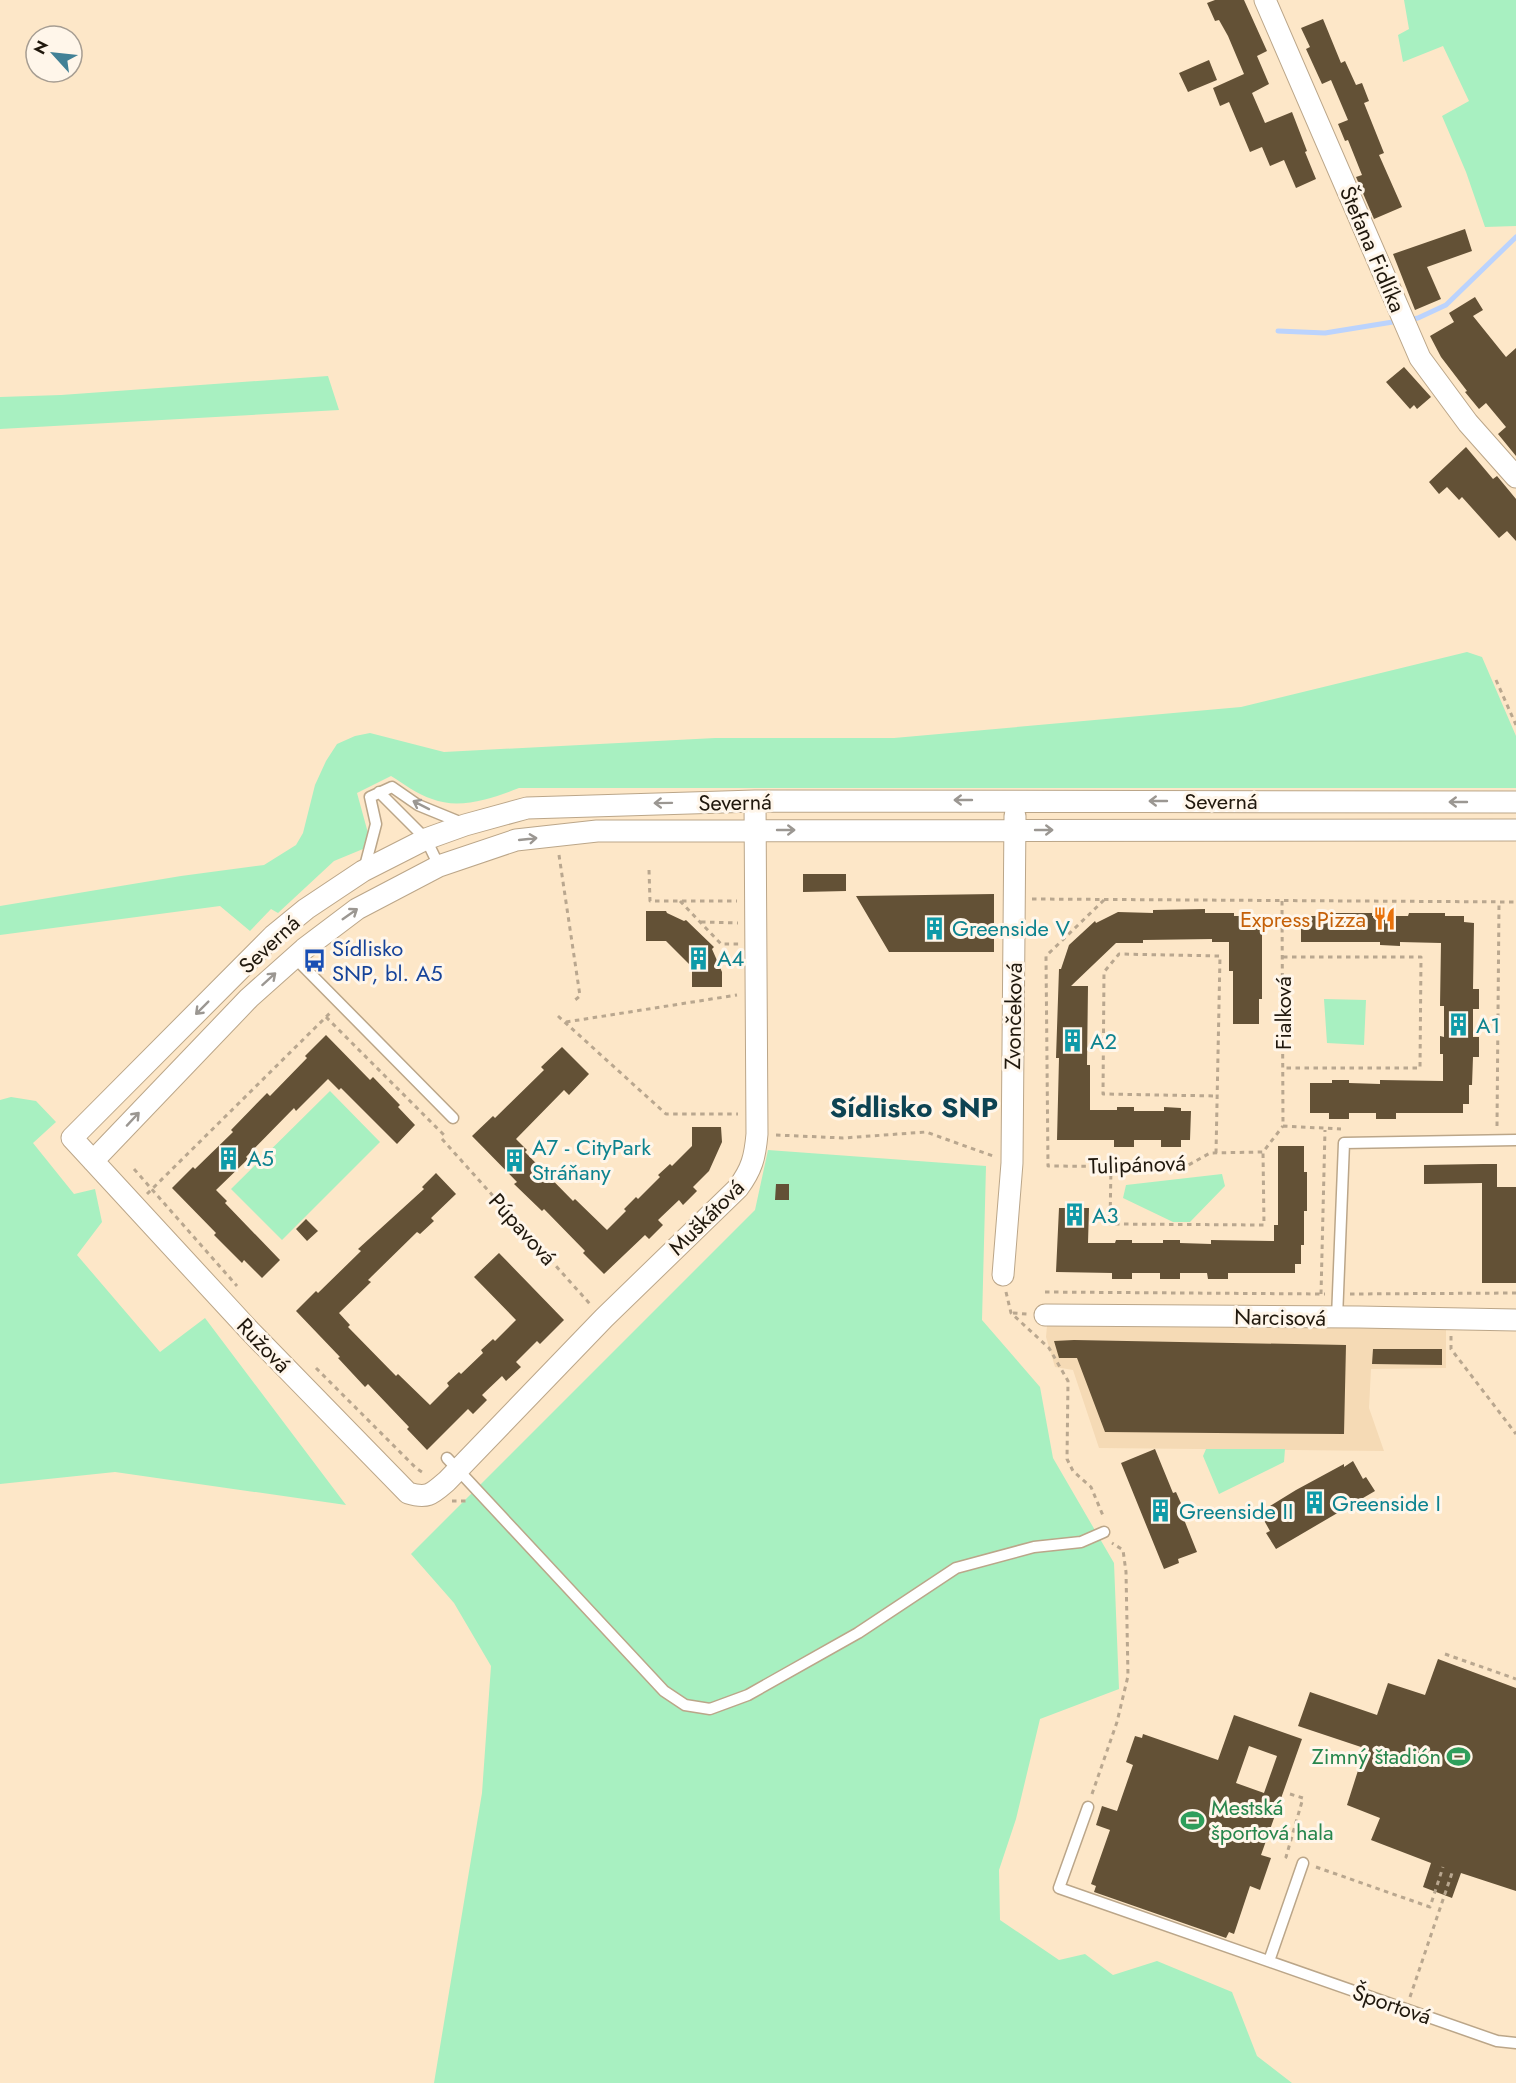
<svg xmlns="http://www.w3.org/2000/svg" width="1516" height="2083" viewBox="0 0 1516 2083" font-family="Jost,sans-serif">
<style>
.built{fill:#f5dab5}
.green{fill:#a8f0c1}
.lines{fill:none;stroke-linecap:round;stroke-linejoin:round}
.stream{stroke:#bbd3fd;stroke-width:5}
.building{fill:#635136;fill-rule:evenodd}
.lane-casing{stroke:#bba689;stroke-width:13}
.street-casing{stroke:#bba689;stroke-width:23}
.path{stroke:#b9a78f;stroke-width:3;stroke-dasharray:4.5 4.5;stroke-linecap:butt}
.lane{stroke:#fff;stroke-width:10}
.street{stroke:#fff;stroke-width:21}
.oneway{stroke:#9b9792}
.labels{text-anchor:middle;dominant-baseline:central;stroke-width:6;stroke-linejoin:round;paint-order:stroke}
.street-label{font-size:22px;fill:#20180d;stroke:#fff6ea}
.food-label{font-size:22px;fill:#c56008;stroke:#fff6ea;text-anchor:end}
.culture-label{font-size:22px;fill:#0d838f;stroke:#fff6ea;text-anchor:start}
.transit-label{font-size:22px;fill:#164399;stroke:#fff6ea;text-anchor:start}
.leisure-label{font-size:22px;fill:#27864d;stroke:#fff6ea;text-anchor:end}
.district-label{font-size:28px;font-weight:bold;fill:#0d4353;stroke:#fff6ea}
</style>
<rect width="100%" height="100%" fill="#fde7c8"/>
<path class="built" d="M1047,1326L1446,1328V1368L1371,1369L1369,1408L1384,1451L1099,1448L1073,1370L1055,1367L1046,1337Z"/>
<path class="green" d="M1404,0H1516V226L1485,227L1466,172L1442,116L1469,101L1443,46L1403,62L1398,35L1409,29Z
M328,376L339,410L0,429V397L61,395Z
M1467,652L1482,657L1516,736V788H519C493,798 460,810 432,799C417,794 404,784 391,776L357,793L368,833L363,849L334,861L278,913L271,909L250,931L220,906L0,935V906L181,876L264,865L296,845L303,833L315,785L326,761L337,744L355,736L370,733L444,752L715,738H894L1241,707Z
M1324,999L1366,1000L1364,1045L1327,1043Z
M330,1091L380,1142L282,1240L231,1189Z
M11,1097L36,1101L56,1122L33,1143L74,1194L95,1189L102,1222L77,1255L160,1352L205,1318L346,1505L115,1472L0,1484V1100Z
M768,1150L986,1166L982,1320L1040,1387L1053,1458L1114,1563L1119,1689L1040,1719L1016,1819L999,1870L1000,1920L1059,1960L1085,1954L1113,1975L1157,1961L1232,1992L1257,2056L1292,2083H434L482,1793L491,1666L454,1603L411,1554L755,1210Z
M1222,1174L1225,1186L1190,1222H1173L1123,1198L1126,1185Z
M1206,1449H1285L1284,1462L1219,1494L1203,1456Z"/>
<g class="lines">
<path class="stream" d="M1408,320L1418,318L1446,305L1516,237
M1278,331L1325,333L1399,321"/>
</g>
<path class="building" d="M1215,0H1244L1267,51L1257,56L1269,84L1252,93L1265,123L1292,112L1307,151L1305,152L1316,179L1296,188L1284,160L1270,166L1262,147L1250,152L1229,102L1220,106L1213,88L1244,74L1228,36L1219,20L1215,21L1207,3Z
M1323,19L1341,63L1345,61L1356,85L1362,83L1369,101L1364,103L1384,153L1379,155L1402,207L1374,219L1356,177L1362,175L1348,140L1345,141L1338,124L1348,120L1331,80L1322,84L1306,49L1310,47L1301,28Z
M1209,60L1217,80L1188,92L1179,73Z
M1465,229L1472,251L1427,267L1441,299L1415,310L1393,254Z
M1475,297L1483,310L1473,316L1506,357L1516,348V456L1498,434L1506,427L1486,403L1479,409L1465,392L1467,391L1441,357L1430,336L1454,322L1449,313Z
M1404,367L1431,397L1417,409L1414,405L1410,409L1386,382Z
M1466,447L1493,479L1497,476L1516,499V541L1507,531L1499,538L1462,497L1459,500L1447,487L1439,494L1429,482Z
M803,874H846V891L803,892Z
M994,894V952H889L856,896Z
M1205,909V913H1234V916H1253V922H1262V999H1259V1024H1233V971H1229V942H1212V939L1143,940V943H1116L1071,986H1088L1087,1065H1090V1110H1117V1107H1134V1111H1164V1107L1181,1108V1111H1191L1190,1140H1181V1147H1161V1140H1134V1147H1114V1140H1057L1059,1058H1056L1059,969H1061L1069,945L1095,921L1096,923L1118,912L1153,913V910Z
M646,911H666L667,913L684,921L686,920L714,947L712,949L722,972V987H692V967L666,941H646Z
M1321,913H1372V916H1408L1409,913H1445V916H1464V922L1474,923L1473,989H1479V1009H1473V1037H1479V1057H1473L1472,1085H1469V1104H1463V1113H1396V1119H1376V1113H1349V1119H1329V1113H1310V1083H1332V1080H1349V1083L1380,1084V1080L1443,1081V1054H1440V1036L1444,1037V1006H1440L1441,943L1400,942V946L1380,945V942H1301V916H1321Z
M326,1035L370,1080L373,1077L400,1105L398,1107L415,1125L397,1144L341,1088L339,1090L328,1079L296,1111L294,1108L246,1157L248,1159L216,1190L227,1201L225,1203L280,1260L262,1278L244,1260L242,1263L214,1235L216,1233L172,1188L193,1167L195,1169L233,1132L231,1130L267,1093L270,1096L307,1058L305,1056Z
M562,1047L589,1074L569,1095L564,1090L516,1139L527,1150L525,1152L573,1201L575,1199L607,1230L626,1211L624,1209L636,1197L638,1199L660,1177L658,1175L670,1164L672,1166L692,1146V1127H721L722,1142L709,1171L693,1187L697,1191L683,1205L679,1200L658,1220L663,1225L649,1239L645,1235L604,1274L583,1253L585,1251L544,1209L542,1211L514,1184L517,1182L472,1136L493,1116L495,1118L544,1070L541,1067Z
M1278,1146H1304V1172H1307V1211H1304V1245H1301V1264H1295V1273H1228V1279H1208L1207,1273H1180V1279H1160V1273H1132V1279H1112V1273L1056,1272L1059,1208H1089L1088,1243H1115L1116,1240H1132V1243H1163V1240H1180V1243L1211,1244V1240L1274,1241V1225H1278Z
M1483,1164H1497V1187H1516V1283H1482V1183L1424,1184V1165Z
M436,1173L456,1194L431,1218L434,1221L420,1234L417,1232L368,1280L371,1282L339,1313L350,1325L348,1327L396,1376L398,1374L430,1405L449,1386L447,1383L459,1372L461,1374L483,1353L481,1350L493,1339L495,1341L516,1320L474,1277L499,1253L564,1320L540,1344L537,1341L516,1362L521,1367L506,1381L502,1376L482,1395L487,1400L473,1414L468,1409L427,1450L407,1429L409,1427L368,1384L365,1387L338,1358L340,1357L296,1311L316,1291L318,1293L361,1251L358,1249L424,1189L422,1187Z
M776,1184H789V1200H775Z
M306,1219L318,1231L307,1241L296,1229Z
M1074,1340L1346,1345L1344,1434L1105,1432L1077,1358H1059L1054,1341Z
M1373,1349H1442V1365L1372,1364Z
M1155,1449L1173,1493L1176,1492L1184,1510L1181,1512L1197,1552L1178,1559L1179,1563L1164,1569L1121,1463Z
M1353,1461L1363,1479L1366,1477L1375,1491L1276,1549L1266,1533L1270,1531L1261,1515L1272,1509L1270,1506L1296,1490L1344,1464V1467Z
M1438,1659L1516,1688V1891L1461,1873L1452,1898L1423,1887L1431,1863L1371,1840L1380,1818L1347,1805L1362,1758L1358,1756L1361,1747L1298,1726L1310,1692L1377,1715L1388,1683L1425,1695Z
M1234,1715L1302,1739L1261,1855L1271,1858L1260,1890L1250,1886L1234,1934L1229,1932L1226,1938L1094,1892L1096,1886L1091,1884L1110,1830L1096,1825L1102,1806L1117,1811L1133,1765L1126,1762L1135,1736L1142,1738L1143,1734L1218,1760ZM1249,1746L1277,1756L1264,1793L1236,1783Z"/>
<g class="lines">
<defs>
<path id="lane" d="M379,792L426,839L439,866
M364,870L376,824L370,797L392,787L418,805L462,823
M294,957L453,1118
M1337,1318L1344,1143L1516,1140
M447,1458L664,1691L685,1705L710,1709L748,1695L858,1633L956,1568L1034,1547L1081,1542L1104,1532
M1088,1807L1059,1888L1497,2041L1516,2043
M1269,1961L1303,1863"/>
<path id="street" d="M1265,0L1420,358L1468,423L1516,477
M755,801L757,1134C755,1157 752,1169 738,1188L604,1318L447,1481C432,1494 428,1499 408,1493L249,1330L72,1138L273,936L306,909L363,871L426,839L465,825L527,808L755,801L1516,802
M93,1161L249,998L304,949L357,909L439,866L516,840L597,831L1516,830
M1003,1275L1012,1163L1015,816
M1045,1315L1359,1317L1516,1320"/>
</defs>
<use href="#lane" class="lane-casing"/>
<use href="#street" class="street-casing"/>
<path class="path" d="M1496,680L1516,725
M559,855L580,996L575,1000
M649,870L650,901H737
M1032,899L1516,902
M1104,900L1046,956L1048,1166L1185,1167L1210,1153L1263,1152L1283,1126
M680,901L721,944H739
M1282,901L1283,1126
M701,922L738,923
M1283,957H1421L1420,1068H1283
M558,1016L666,1114H738
M326,1017L444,1135
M566,1022L737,995
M1283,1126L1341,1129
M1497,1126L1499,903
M776,1135L843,1138L926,1132L993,1156
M442,1139L590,1304
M1216,1153L1220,956L1119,954L1104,972L1103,1094L1217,1096
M1111,1166L1110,1224L1264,1225L1263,1152
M134,1169L237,1286
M147,1194L330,1013
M1006,1292L1011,1313L1049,1348L1068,1381L1067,1459L1073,1471L1091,1487L1104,1518
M1045,1292L1325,1294
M1321,1294L1325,1130
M1350,1294L1516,1293
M1013,1313L1027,1314
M1451,1336V1349L1516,1434
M316,1368L416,1468L425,1474
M452,1501H469
M1445,1654L1516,1679
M1092,1794L1117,1722L1128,1676L1126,1572L1123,1550L1112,1543
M1290,1794L1303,1798L1286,1857L1290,1859
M1316,1867L1430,1907L1443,1867
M1410,1997L1453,1870"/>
<use href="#lane" class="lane"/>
<use href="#street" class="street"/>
</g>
<defs><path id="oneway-shaft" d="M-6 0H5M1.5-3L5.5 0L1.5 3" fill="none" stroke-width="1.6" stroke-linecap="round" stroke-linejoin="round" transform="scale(1.5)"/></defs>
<g class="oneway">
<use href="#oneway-shaft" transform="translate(963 800) rotate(180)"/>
<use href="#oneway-shaft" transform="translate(1158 801) rotate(-180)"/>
<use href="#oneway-shaft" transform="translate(1458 802) rotate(-180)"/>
<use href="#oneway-shaft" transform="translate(663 803) rotate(179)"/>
<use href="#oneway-shaft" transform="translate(421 805) rotate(-153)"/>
<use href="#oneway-shaft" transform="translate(786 830)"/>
<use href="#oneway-shaft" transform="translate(1044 830)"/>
<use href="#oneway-shaft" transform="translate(528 839) rotate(-6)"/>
<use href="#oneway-shaft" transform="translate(350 914) rotate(-35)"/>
<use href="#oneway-shaft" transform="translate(269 979) rotate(-42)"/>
<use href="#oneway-shaft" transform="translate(202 1008) rotate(135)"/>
<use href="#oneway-shaft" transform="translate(133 1119) rotate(-47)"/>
</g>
<defs>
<symbol id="restaurant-bare" viewBox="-9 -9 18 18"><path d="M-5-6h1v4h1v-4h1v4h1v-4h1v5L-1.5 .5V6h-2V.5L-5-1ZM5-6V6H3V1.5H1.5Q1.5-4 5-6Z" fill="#e8710a" stroke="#fff6ea" stroke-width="2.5" paint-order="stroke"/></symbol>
<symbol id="building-bare" viewBox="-9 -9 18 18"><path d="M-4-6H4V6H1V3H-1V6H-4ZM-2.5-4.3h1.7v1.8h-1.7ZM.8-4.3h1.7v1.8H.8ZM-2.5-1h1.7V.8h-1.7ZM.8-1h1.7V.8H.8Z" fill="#0f9aa8" stroke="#fff6ea" stroke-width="2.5" paint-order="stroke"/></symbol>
<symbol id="bus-bare" viewBox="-9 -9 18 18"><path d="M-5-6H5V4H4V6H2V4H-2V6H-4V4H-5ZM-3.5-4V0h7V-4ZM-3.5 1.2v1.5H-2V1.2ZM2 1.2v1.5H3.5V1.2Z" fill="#1a4fb4" stroke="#fff6ea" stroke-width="2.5" paint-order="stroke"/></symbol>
<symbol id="stadium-bare" viewBox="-9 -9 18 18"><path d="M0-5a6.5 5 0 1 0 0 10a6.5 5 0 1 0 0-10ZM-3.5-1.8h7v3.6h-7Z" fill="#2e9e5b" stroke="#fff6ea" stroke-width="2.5" paint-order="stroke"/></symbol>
</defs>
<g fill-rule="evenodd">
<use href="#restaurant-bare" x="1368" y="902" width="33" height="33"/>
<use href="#building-bare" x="918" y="912" width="33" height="33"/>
<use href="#building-bare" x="682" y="942" width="33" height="33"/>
<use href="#bus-bare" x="298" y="944" width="33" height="33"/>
<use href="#building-bare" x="1442" y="1008" width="33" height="33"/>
<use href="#building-bare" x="1056" y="1024" width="33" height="33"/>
<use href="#building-bare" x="212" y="1142" width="33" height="33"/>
<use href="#building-bare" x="498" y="1144" width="33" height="33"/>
<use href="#building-bare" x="1058" y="1198" width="33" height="33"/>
<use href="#building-bare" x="1298" y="1486" width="33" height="33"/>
<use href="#building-bare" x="1144" y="1494" width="33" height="33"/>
<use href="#stadium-bare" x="1442" y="1740" width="33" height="33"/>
<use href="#stadium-bare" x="1176" y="1804" width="33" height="33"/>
</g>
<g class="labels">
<g class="street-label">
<text transform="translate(1373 249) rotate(67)">Štefana Fidlíka</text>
<text x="1221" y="801">Severná</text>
<text transform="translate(735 802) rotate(-1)">Severná</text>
<text transform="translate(269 944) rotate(-43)">Severná</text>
<text transform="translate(1283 1013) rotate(-90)">Fialková</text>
<text transform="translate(1013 1016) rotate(-89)">Zvončeková</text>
<text transform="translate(1137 1164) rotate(-2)">Tulipánová</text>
<text transform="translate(706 1217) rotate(-45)">Muškátová</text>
<text transform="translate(523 1229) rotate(48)">Púpavová</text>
<text transform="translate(1280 1317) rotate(1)">Narcisová</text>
<text transform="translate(264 1345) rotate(46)">Ružová</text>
<text transform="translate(1392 2004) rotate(19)">Športová</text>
</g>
<g class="food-label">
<text x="1366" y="919">Express Pizza</text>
</g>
<g class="culture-label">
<text x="952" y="928">Greenside V</text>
<text x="717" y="958">A4</text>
<text x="1476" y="1025">A1</text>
<text x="1090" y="1041">A2</text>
<text x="532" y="1147">A7 - CityPark<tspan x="532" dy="25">Stráňany</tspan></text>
<text x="247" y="1158">A5</text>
<text x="1092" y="1215">A3</text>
<text x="1332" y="1503">Greenside I</text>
<text x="1179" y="1511">Greenside II</text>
</g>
<g class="transit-label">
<text x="332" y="948">Sídlisko<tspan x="332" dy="25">SNP, bl. A5</tspan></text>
</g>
<g class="leisure-label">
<text x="1441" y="1756">Zimný štadión</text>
<text x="1211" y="1807" text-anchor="start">Mestská<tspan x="1211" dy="25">športová hala</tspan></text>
</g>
<g class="district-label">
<text x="914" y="1107">Sídlisko SNP</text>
</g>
</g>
<g transform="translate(54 54) rotate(297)"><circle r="28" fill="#fff6ea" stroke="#a69d92" stroke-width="1.5"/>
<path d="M0-4.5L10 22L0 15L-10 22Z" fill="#428196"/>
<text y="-9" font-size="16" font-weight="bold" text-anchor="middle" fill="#20180d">N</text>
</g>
</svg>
